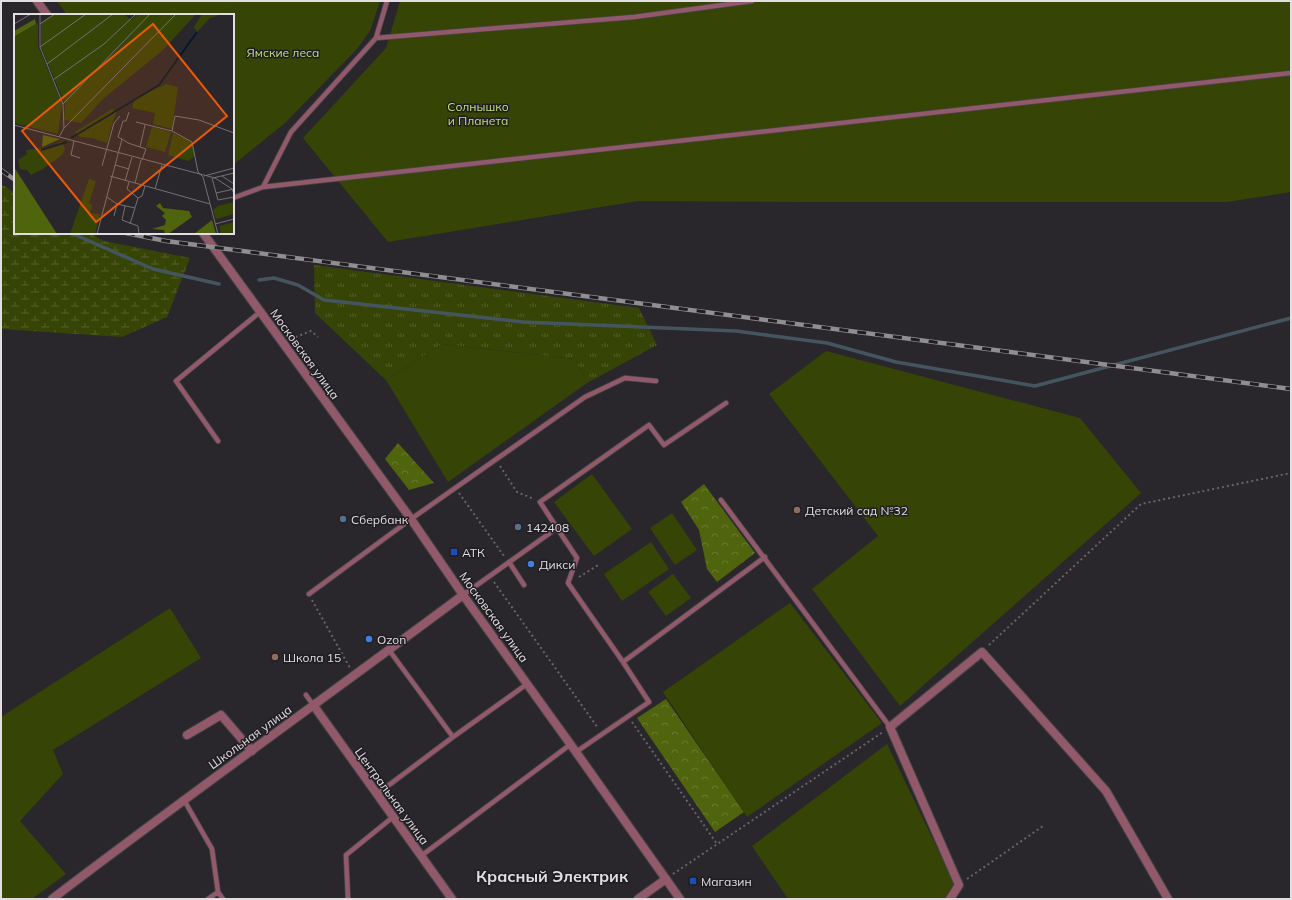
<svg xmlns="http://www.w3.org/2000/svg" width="1292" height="900" viewBox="0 0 1292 900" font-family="Mulish,sans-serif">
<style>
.grass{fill:url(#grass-tufts)}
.forest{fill:url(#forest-crowns)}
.wetland{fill:url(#wetland-marsh)}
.green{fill:#364406}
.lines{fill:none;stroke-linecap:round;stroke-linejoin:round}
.stream{stroke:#455560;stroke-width:3.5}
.service-casing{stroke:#464448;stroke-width:6}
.minor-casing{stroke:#464448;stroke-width:10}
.tertiary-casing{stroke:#464448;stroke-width:10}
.path{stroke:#676569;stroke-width:2;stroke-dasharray:2 3;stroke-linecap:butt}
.service{stroke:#915969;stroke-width:4.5}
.minor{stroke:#915969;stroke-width:8}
.tertiary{stroke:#915969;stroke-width:8}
.rail-casing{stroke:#908e91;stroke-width:4.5}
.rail{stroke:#201d22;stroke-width:3;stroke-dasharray:9;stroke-linecap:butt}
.education-dot{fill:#8d6e63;stroke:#201d22;stroke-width:1.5}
.service-dot{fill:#5c6f8a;stroke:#201d22;stroke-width:1.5}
.transit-dot{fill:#1a4fb4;stroke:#201d22;stroke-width:1.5}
.shop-dot{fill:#3f7fe0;stroke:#201d22;stroke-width:1.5}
.labels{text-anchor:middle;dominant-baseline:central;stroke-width:3;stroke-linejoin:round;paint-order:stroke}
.park-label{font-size:12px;fill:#c2e176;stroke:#201d22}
.street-label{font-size:12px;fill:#e1dfe2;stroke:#201d22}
.poi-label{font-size:12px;fill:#e1dfe2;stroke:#201d22;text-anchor:start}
.district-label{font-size:16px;font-weight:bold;fill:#e1dfe2;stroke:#201d22}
.inset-river{fill:none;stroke:#021a29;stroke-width:2}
.inset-road{fill:none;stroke:#737174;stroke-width:1}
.view{fill:#e8590c;fill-opacity:0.15;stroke:#e8590c;stroke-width:2}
.inset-edge{fill:none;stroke:#e1dfe2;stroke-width:2}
</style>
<defs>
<pattern id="grass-tufts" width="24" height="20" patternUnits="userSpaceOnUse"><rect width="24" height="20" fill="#364406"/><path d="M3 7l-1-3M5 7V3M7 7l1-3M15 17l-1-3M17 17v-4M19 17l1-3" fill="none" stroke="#535f2a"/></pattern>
<pattern id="forest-crowns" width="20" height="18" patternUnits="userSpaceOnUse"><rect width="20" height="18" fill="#50630d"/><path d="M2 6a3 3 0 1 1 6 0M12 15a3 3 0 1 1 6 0" fill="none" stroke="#697930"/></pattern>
<pattern id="wetland-marsh" width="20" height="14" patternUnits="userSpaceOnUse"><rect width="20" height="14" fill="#364406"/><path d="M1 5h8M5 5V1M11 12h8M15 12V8" fill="none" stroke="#535f2a"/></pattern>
</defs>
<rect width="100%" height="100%" fill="#29272b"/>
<path class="grass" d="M314,265L639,308L657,345L587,383L575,359L442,344L386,380L315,313Z"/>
<path class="forest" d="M398,443L434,483L409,490L385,459Z
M704,484L755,553L717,582L707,569L699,530L681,502Z
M666,699L744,812L715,832L637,718Z"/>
<path class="wetland" d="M1,184L15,193V233H89L104,241L190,258L167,317L122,337L1,329Z"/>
<path class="green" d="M57,1H380L370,31L357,49L285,123L233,165V15H67Z
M400,1H1291V192L1227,202H804L638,201L388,242L303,138L386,48Z
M442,344L575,359L587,383L448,482L386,380Z
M826,351L1080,418L1141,493L900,706L812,589L878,536L769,394Z
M592,474L632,529L594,556L554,502Z
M672,513L697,550L675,565L650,528Z
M651,542L669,569L622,601L604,574Z
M673,574L691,598L666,616L648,592Z
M790,603L882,723L747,817L663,692Z
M170,608L201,658L53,750L63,774L20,821L66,874L32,899H1V717Z
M887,744L955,885L947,899H788L752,846Z"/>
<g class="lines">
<path class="stream" d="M71,233L153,269L219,284
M259,280L274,278L298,285L324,300L523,322L736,331L827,343L896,362L1035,386L1291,318"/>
<defs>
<path id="service" d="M376,38L634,17L752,1
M263,187L291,132L376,38L387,1
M233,198L263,187L1291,73
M218,441L176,381L260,312
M721,500L890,727
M557,528L540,502L649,425L664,445L726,403
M509,562L524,585
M309,594L411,519L585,397L625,378L656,381
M463,595L557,528L577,558L568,583L623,662L649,702L576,752
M389,650L453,737
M623,662L765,557
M306,695L314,706
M377,794L453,737L527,684
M184,800L212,849L218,892L223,899
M421,856L571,744
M208,899L218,892
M348,899L346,855L393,817"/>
<path id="minor" d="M314,706L452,899
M187,735L221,715L252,751
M52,899C187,796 326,697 463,595
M638,899L666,879
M950,899L959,885L890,727L982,652L1106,791L1168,899"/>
<path id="tertiary" d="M37,1L47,15
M203,233L411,519L463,595L576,752L680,899"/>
</defs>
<use href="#service" class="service-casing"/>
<use href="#minor" class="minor-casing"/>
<use href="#tertiary" class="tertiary-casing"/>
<path class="path" d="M291,339L311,331L318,337
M500,466L517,492L534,499
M459,493L504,556
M579,577L600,564
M494,582L598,728
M312,600L350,668
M989,645L1141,504L1291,473
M632,722L717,844
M673,874L883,732
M967,879L1043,826"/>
<use href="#service" class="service"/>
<use href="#minor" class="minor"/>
<use href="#tertiary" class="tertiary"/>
<defs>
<path id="rail" d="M1,170L15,180
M126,233L166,241L1291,389"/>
</defs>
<use href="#rail" class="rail-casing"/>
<use href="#rail" class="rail"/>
</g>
<g class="education-dot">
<circle cx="797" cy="510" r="4"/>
<circle cx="275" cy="657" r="4"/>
</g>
<g class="service-dot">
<circle cx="343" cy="519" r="4"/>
<circle cx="518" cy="527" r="4"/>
</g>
<g class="transit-dot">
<rect x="450" y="548" width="8" height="8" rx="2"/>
<rect x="689" y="877" width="8" height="8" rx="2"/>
</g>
<g class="shop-dot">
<circle cx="531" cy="564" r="4"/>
<circle cx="369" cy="639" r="4"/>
</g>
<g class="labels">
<g class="park-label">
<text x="283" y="52">Ямские леса</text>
<text x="478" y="106">Солнышко<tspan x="478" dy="14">и Планета</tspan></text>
</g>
<g class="street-label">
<text transform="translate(305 354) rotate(54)">Московская улица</text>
<text transform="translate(494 617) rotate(54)">Московская улица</text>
<text transform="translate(250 737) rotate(-36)">Школьная улица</text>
<text transform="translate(392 796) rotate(54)">Центральная улица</text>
</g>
<g class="poi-label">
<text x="805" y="510">Детский сад №32</text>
<text x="351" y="519">Сбербанк</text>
<text x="526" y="527">142408</text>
<text x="462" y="552">АТК</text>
<text x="539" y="564">Дикси</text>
<text x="377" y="639">Ozon</text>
<text x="283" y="657">Школа 15</text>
<text x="701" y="881">Магазин</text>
</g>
<g class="district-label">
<text x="552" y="876">Красный Электрик</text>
</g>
</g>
<g transform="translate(14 14)">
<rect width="220" height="220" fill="#29272b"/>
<path d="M98,95L103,98L99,107L96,106L81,115L78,124L66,123L61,118ZM220,188V200L202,205L199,196L204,192Z" fill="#364406"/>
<path d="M21,5L22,10L0,23V17ZM29,121L46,125L28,133ZM0,153L43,220H0ZM146,189L149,194L175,197L178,203L154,220H151L150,216L138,215L151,211L152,206L148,202L151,199L142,192ZM198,206L202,220H180Z" fill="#50630d"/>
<path d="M188,0H203V2L196,4L183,18L180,13ZM48,127L51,135L48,141L29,155L17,161L13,156L6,155L4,146L13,140L12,136L38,133Z" fill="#364406"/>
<path d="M39,0H109L118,6L123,0H182L149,36L89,85L67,109L50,106L51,90L27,33V8ZM24,9V32L48,89L44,120L0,109V23ZM152,70L164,73L158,115L139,110L141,99L118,94L121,84ZM96,106L99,107L93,129L78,124L81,115ZM138,113L157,118L151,138L132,133ZM159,119L178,128L181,142L174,147L154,141ZM75,165L82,167L75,189L78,190L77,199L86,200L81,220H56ZM220,208V220H207L205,212Z" fill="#364406"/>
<path class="inset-river" d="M57,124L145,71L183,18M27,136L53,128"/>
<path class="inset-road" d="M26,0V33L49,90L50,114M0,10L17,0M26,10L41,0M26,33L72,0M33,50L99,0M39,66L90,30L122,0M49,90L136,0M122,108L158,117L178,128L184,158L189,163L204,220M0,111L201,164L218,175L220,180M158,117L161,102L185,106L220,119M45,123L50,114L162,0M108,125L104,123L109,107H112L115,98M60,127L57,141L66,144M126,133L131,111M101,151L115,155M88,152L100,109L106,102M96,162L196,190M190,162L220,154M208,162L220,170M198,164L204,186L220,183M199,164L220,159M111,167L118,143M115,168L113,175L124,184M121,169L127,146M141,175L148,151M202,179L220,175M93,183L103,190L121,194M111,192L108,206L124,212L125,220M100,202L103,190M116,210L124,184L128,182L131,172M201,210L220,205M83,220L108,125L114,129L132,135L128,146"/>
<path class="view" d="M139,10L213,102L82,208L8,117Z"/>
<rect width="220" height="220" class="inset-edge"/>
</g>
<rect width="1292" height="900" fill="none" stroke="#e1dfe2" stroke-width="4"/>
</svg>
